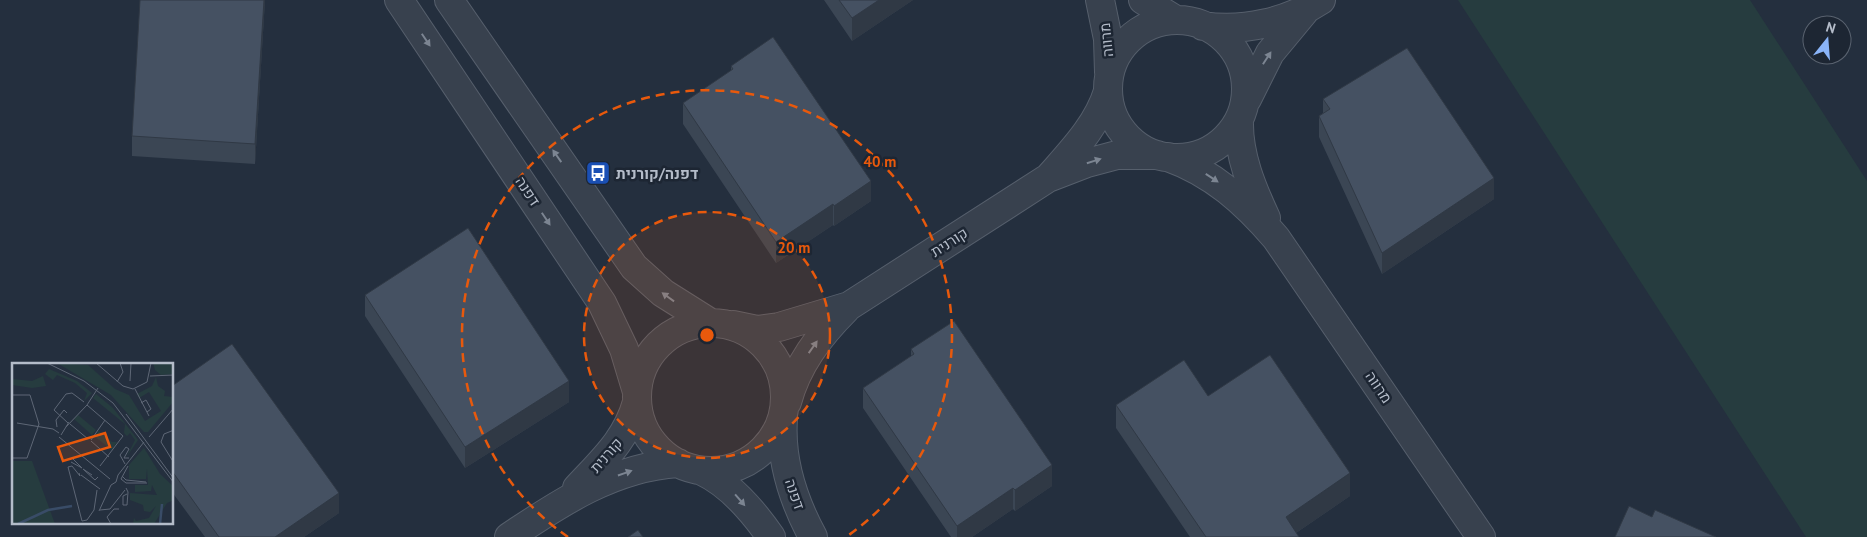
<svg xmlns="http://www.w3.org/2000/svg" width="1867" height="537" viewBox="0 0 1867 537" font-family="'PT Sans',Heebo,sans-serif">
<style>
.green{fill:#263c3f}
.lines{fill:none;stroke-linecap:round;stroke-linejoin:round}
.minor-casing{stroke:#565f6c;stroke-width:30}
.minor{stroke:#38414e;stroke-width:28}
.wall{fill:#3b4654}
.shaded-wall{fill:#303945}
.building{fill:#455162;stroke:#303945}
.oneway{fill:#7c8592}
.ring{fill:none;stroke:#e8590c;stroke-width:2.5;stroke-dasharray:9 6}
.labels{text-anchor:middle;dominant-baseline:central;stroke-width:5;stroke-linejoin:round;paint-order:stroke}
.street-label{font-size:15px;fill:#b4bcc9;stroke:#1d2633}
.poi-label{font-size:15px;font-weight:bold;fill:#b4bcc9;stroke:#1d2633;text-anchor:start}
.inset-river{fill:none;stroke:#394c67;stroke-width:2.5}
.inset-road{fill:none;stroke:#5e6776;stroke-width:1}
.view{fill:#e8590c;fill-opacity:0.15;stroke:#e8590c;stroke-width:2.5}
.inset-edge{fill:none;stroke:#b4bcc9;stroke-width:2.5}
.centre{fill:#e8590c;stroke:#1d2633;stroke-width:2.5}
.ring-label{font-size:15px;text-anchor:middle;font-weight:bold;fill:#e8590c;stroke:#1d2633;stroke-width:5;stroke-linejoin:round;paint-order:stroke}
</style>
<rect width="100%" height="100%" fill="#242f3e"/>
<path class="green" d="M1458,0H1750L1867,181V537H1806Z"/>
<g class="lines">
<defs>
<path id="minor" d="M399,0L602,303L624,349L637,392
M449,0L634,267L663,293L709,322
M1100,0L1108,39L1109,72
M1143,0L1176,20
M1108 89a69 69 0 1 1 138 0a69 69 0 1 1-138 0Z
M1203,26C1243,32 1288,22 1321,0
M1247,99L1270,53L1304,12
M1239,120C1238,155 1252,188 1266,218
M1168,157C1213,173 1245,202 1276,238L1481,537
M1051,175C1073,150 1098,124 1108,91
M637 397a74 74 0 1 1 148 0a74 74 0 1 1-148 0Z
M733,325L757,330L779,327L849,306L1048,178L1087,163L1117,155H1157
M787,402C797,365 819,336 846,309
M783,419C780,461 793,500 813,537
M702,471C730,484 753,511 771,537
M577,488C602,461 627,439 637,402
M509,537C561,502 614,467 678,463"/>
</defs>
<use href="#minor" class="minor-casing"/>
<use href="#minor" class="minor"/>
</g>
<path class="wall" d="M265,0L255,164L132,156V136Z
M824,0H913L852,41Z
M731,66L871,201L834,226L833,225L776,263L683,124V103L731,71Z
M1323,99L1494,199L1382,274L1319,137V116L1323,113Z
M365,295L569,402L465,468L365,316Z
M911,349L1052,486L1015,511L1013,509L972,537H951L863,408V388L911,356Z
M172,386L339,513L304,537H205L172,492Z
M1208,396L1350,496L1296,533L1299,537H1190L1116,428V405Z"/>
<path class="shaded-wall" d="M264,0H265L255,164V144Z
M879,0H913L852,41V18Z
M1494,178V199L1382,274V253Z
M871,181V201L834,226V206Z
M833,204V225L776,263V242Z
M569,381V402L465,468V447Z
M1052,465V486L1015,511V490Z
M1350,473V496L1290,537L1286,517Z
M1013,488V509L972,537H957V526Z
M339,493V513L304,537H275Z"/>
<path class="building" d="M140,0H264L255,144L132,136Z
M839,0H879L852,18Z
M773,37L871,181L834,206L833,204L776,242L683,103L733,69L731,66Z
M1407,48L1494,178L1382,253L1319,116L1330,109L1323,99Z
M468,228L569,381L465,447L365,295Z
M954,321L1052,465L1015,490L1013,488L957,526L863,388L914,354L911,349Z
M232,344L339,493L275,537H219L172,471V386Z
M1270,355L1350,473L1286,517L1299,537H1206L1116,405L1184,360L1208,396Z
M1629,506L1652,517L1655,510L1716,537H1615Z
M638,530L643,537H628Z"/>
<defs><path id="oneway-solid" d="M-6-.8H1V-3.2L6.5 0L1 3.2V.8H-6Z" transform="scale(1.25)"/></defs>
<g class="oneway">
<use href="#oneway-solid" transform="translate(426 40) rotate(56)"/>
<use href="#oneway-solid" transform="translate(1267 58) rotate(-57)"/>
<use href="#oneway-solid" transform="translate(557 156) rotate(-125)"/>
<use href="#oneway-solid" transform="translate(1094 161) rotate(-17)"/>
<use href="#oneway-solid" transform="translate(1212 178) rotate(33)"/>
<use href="#oneway-solid" transform="translate(546 219) rotate(56)"/>
<use href="#oneway-solid" transform="translate(668 297) rotate(-144)"/>
<use href="#oneway-solid" transform="translate(813 347) rotate(-55)"/>
<use href="#oneway-solid" transform="translate(625 473) rotate(-19)"/>
<use href="#oneway-solid" transform="translate(740 500) rotate(49)"/>
</g>
<circle cx="707" cy="335" r="123" fill="#e8590c" fill-opacity=".12"/>
<g class="ring">
<circle cx="707" cy="335" r="123"/>
<path d="M568 537A245 245 0 1 1 846 537"/>
</g>
<defs>
<symbol id="bus-square" viewBox="-11 -11 22 22"><rect x="-9" y="-9" width="18" height="18" rx="4" fill="#1a4fb4" stroke="#1d2633"/><path d="M-5-6H5V4H4V6H2V4H-2V6H-4V4H-5ZM-3.5-4V0h7V-4ZM-3.5 1.2v1.5H-2V1.2ZM2 1.2v1.5H3.5V1.2Z" fill="#fff"/></symbol>
</defs>
<g fill-rule="evenodd">
<use href="#bus-square" x="584" y="159" width="28" height="28"/>
</g>
<g class="labels">
<g class="street-label">
<text transform="translate(1106 40) rotate(-96)">מרווה</text>
<text transform="translate(528 191) rotate(56)">דפנה</text>
<text transform="translate(949 242) rotate(-33)">קורנית</text>
<text transform="translate(1379 387) rotate(56)">מרווה</text>
<text transform="translate(606 455) rotate(-49)">קורנית</text>
<text transform="translate(795 494) rotate(71)">דפנה</text>
</g>
<g class="poi-label">
<text x="616" y="173">דפנה/קורנית</text>
</g>
</g>
<g transform="translate(12 363)">
<rect width="161" height="161" fill="#242f3e"/>
<path d="M45,0L76,2L103,26L117,32L133,58L149,48L137,29L127,35L125,31L140,23L144,14L146,23L153,28L152,33L161,34V39L136,69H132L99,32ZM141,0H161V11L149,12L143,7ZM37,6L65,18L80,30L72,38L75,30L63,20L45,12L41,17L33,11ZM31,13L34,23L20,25L0,22V16L20,18ZM84,31L101,45L126,77L114,95L123,77L118,70L115,73L112,70L113,61L81,35ZM66,52L84,67L80,72L62,56ZM87,68L100,79H105L100,87L82,73ZM132,85L148,111L161,123L162,137L155,140L142,161H121L122,155L124,158L137,155L144,143L138,149L132,148L131,142L118,137V130L145,132L140,122L139,128L123,129V122H136L135,106L134,116H117V102ZM0,98H20L43,161H0Z" fill="#263c3f"/>
<path class="inset-river" d="M6,161L36,147L60,143M148,161L150,141"/>
<path class="inset-road" d="M35,0L72,18L101,40L162,120M84,0L111,23L121,26L135,19L139,0M138,13L162,12M118,18L119,0M105,19L111,9L108,0M123,26L137,53M0,32H18L27,61L15,95H0M129,40L134,37L139,46L135,49M75,42L111,73L88,103M75,42L86,25M114,51L162,116M5,60L41,66L47,70M56,60L42,47L54,31L60,30L72,39M58,61L76,76M45,64L44,57L52,47L55,50M54,64L75,42M162,67L152,71L149,79L162,100M49,72L57,59M47,74L98,116M137,74L162,45M79,77L93,57M79,78L97,94M59,99L70,105L61,96M113,101L108,92L114,84L117,86L112,95H117M116,103L109,116L114,120H135M67,110L68,113L60,103L56,104L70,158L75,157L82,147L85,127M69,112L88,126M80,112L71,106L83,117L86,114M110,113L114,117L134,119M114,125L116,129L115,142H111V133L115,131M88,147L98,146L113,127M87,148L99,122L104,119L106,112L132,79M99,161L95,154L102,146H107"/>
<path class="view" d="M93,70L98,84L51,98L46,84Z"/>
<rect width="161" height="161" class="inset-edge"/>
</g>
<circle cx="707" cy="335" r="8" class="centre"/>
<g class="ring-label">
<text x="880" y="167">40 m</text>
<text x="794" y="253">20 m</text>
</g>
<g transform="translate(1827 40) rotate(17)"><circle r="24" fill="#1d2633" stroke="#59626f"/>
<path d="M0-4L9 19L0 12L-9 19Z" fill="#8ab4f8"/>
<text y="-8" font-size="14" font-weight="bold" text-anchor="middle" fill="#b4bcc9">N</text>
</g>
</svg>
